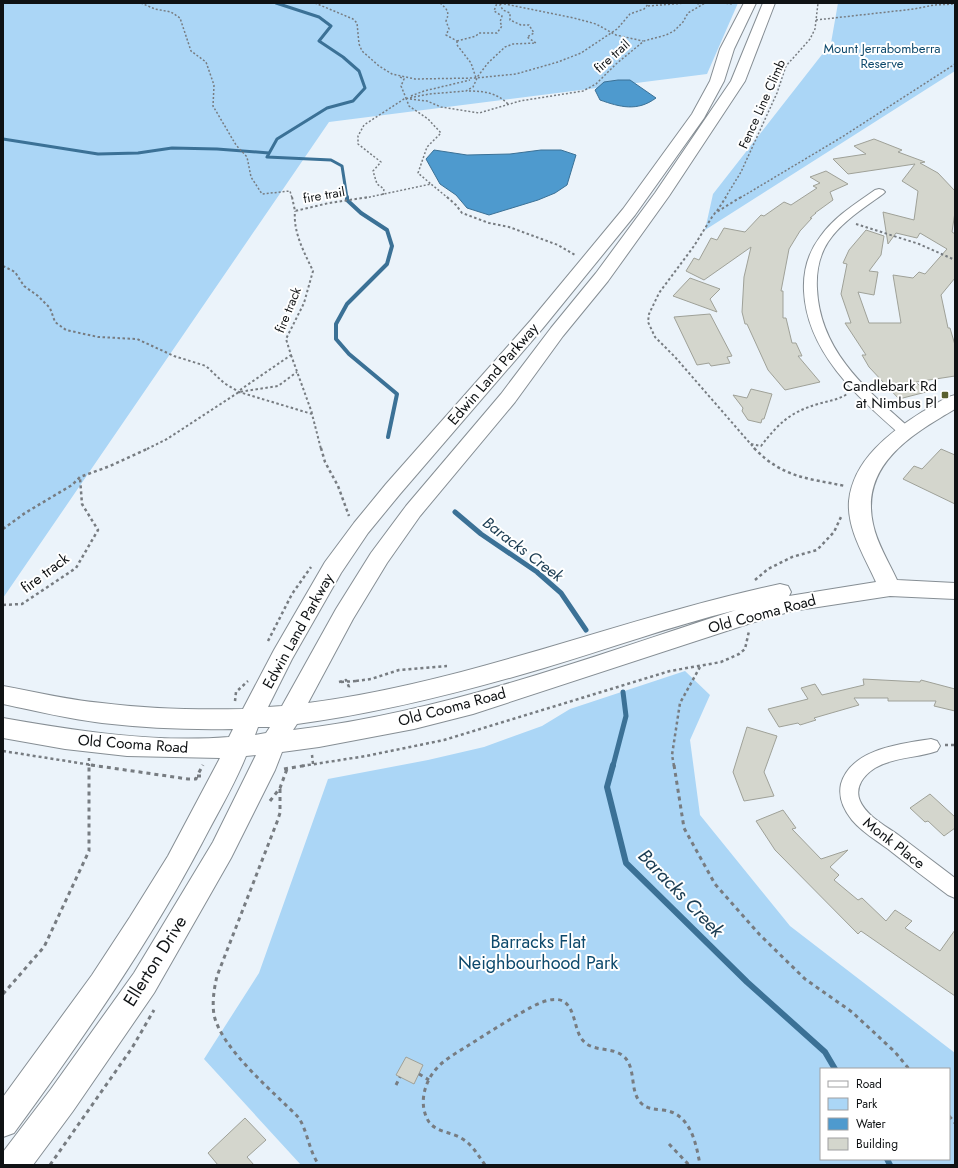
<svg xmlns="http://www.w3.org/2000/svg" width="958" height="1168" viewBox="0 0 958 1168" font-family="Jost,sans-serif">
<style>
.green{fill:#abd6f6;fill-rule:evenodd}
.water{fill:#4e9ace;stroke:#3b7196}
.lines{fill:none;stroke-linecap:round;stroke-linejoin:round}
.stream-far3{stroke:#3b7196;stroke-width:3}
.stream-far2{stroke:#3b7196;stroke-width:4}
.stream-far1{stroke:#3b7196;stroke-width:5}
.stream{stroke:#3b7196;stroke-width:6}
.building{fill:#d4d6cd;stroke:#9fa198}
.street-casing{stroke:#868e94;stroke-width:2}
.secondary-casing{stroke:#868e94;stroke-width:2}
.path-far3{stroke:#777c81;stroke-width:1.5;stroke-dasharray:2 2;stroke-linecap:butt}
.path-far2{stroke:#777c81;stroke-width:2;stroke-dasharray:2.5 2.5;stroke-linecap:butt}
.path-far1{stroke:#777c81;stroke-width:2.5;stroke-dasharray:3 3;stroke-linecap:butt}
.path{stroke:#777c81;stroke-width:3;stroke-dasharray:4 4;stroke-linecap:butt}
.street{fill:#fff;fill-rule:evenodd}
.secondary{fill:#fff;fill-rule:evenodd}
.path-bridge{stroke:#777c81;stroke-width:2.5;stroke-dasharray:3 3;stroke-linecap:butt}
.poi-dot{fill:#5b602e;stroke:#fff;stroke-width:1.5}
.labels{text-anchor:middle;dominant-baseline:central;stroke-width:4;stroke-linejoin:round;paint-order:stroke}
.far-park-label{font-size:13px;fill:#0d496c;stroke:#fff}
.far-street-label{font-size:13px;fill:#0f1214;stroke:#fff}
.street-label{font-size:15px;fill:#0f1214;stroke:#fff}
.poi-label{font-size:15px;fill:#0f1214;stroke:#fff;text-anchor:end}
.water-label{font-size:16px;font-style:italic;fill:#1b3c52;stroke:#fff}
.near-park-label{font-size:18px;fill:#0d496c;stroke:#fff}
.near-street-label{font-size:18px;fill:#0f1214;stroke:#fff}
.near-water-label{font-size:19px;font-style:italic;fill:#1b3c52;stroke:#fff}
</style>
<rect width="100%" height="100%" fill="#ebf3fa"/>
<path class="green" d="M3,3H738L707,74L329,122L3,598Z
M838,3H955V71L705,230L713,194L831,43Z
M685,671L710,695L690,740L700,815L790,926L955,1053V1165H301L204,1059L259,973L328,779L428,760L484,747L542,726L570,709ZM821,1069H949V1159H821Z"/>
<path class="water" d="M618,80H630L656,98C637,112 620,107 600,100L595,90L604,82Z
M434,150L467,155L510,154L541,150H561L576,155L567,185L555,193L538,200L489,215L467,208L456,195L440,184L426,159Z"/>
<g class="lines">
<path class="stream-far3" d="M276,3L319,17L331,26L319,41L343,57L359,71L365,88L353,101L327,108L277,139L267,157L331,160L342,166L347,198
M3,139L98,154L138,153L172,148L217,149L269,153"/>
<path class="stream-far2" d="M347,197V200L361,213L387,230L392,246L387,264L347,304L336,324V339L349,354L397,394L388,437"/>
<path class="stream-far1" d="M455,512L481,534L537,572L561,593L586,630
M613,766L626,716L623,692"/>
<path class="stream" d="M613,765L607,787L626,863L747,982L825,1052L835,1069
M887,1159L890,1165"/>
</g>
<path class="building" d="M874,139L902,150L898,152L925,162L920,163L938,173L955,191V212L952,232L955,234V278L941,295L948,328H950L955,345V376L916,382L926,392L899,399L869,367L862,355H866L845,323H851L841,294L847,264L843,263L849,250L866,230L884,236L881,255L869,271L878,272L874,295L858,292L869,323H901L893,275L913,278L919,272L925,274L947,249L920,233L917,238L896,233L888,244L883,212L914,220L918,191L902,181L915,164L848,174L833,159L866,154L854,146Z
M826,171L848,184L830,192L833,200L815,213H816L810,218H812L800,231L789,249L781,291H783V318H786L792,343H796L802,356H798L820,382L785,390L768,370L747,324H745L742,312L744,277L751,247L704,280L686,271L694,258L699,260L711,238L717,240L724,228L745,232L761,215L764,216L784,202L791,205L817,188L813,186L820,183L810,177Z
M690,278L720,289L710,299L717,312L673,296Z
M710,314L732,356L727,357L730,363L711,366L709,363L697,365L674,317Z
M751,389L772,394L764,419H762L761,423L748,420L742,411L743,408L733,395L747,398Z
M941,449L955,455V504L903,479L914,466L922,469Z
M863,679L920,682L921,680L955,689V711L934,706L936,701H888V698H854L859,705L814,718L816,720L800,725L798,723L779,727L768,709L808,699L801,688L815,684L822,695L864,685Z
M747,727L777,736L764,772L774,796L744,801L733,772Z
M930,794L955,817V828L944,836L928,821L925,822L910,808Z
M783,810L796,828L792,829L821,859L848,850L830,867L839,875L834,880L858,900L862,898L886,921L895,910L912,921L905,928L940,951L955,930V996L861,931L858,934L775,850L756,821Z
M406,1057L423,1065L414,1084L396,1075Z
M245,1118L266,1140L247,1157L254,1165H218L208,1153Z"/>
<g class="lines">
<defs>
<path id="street" d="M879,189L883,190L885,192L883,194C864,208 841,222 828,242C819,256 816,273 817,289C820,352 867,390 911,429L913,432L911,435L906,437L901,435C858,397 807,353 804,291C803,271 808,253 820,237C834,217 855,204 875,190Z
M931,739L937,741L940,746L937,751C917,758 894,757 875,768C864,775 854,787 860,801C867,817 888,827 901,837C919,851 937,864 955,878V898L948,895C928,880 908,865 888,849C876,840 862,832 852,820C844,810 838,798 841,784C851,749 900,744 931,739Z"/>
<path id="secondary" d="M744,3H756L734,49L724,81L704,118L635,215L543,328L400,494L368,533L341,573L292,659L268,707L282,706L336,609L371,553L406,506L501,394L551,328L596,273L655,193L731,81L763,3H775L745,81L669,196L608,281L563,336L515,402L420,516L387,563L353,619L308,703C470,682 621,618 780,584L788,586L791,592L789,596L876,582C865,557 847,530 849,501C853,460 890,432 922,412C933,406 943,398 955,395V409C911,435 860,465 873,524C877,544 889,562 897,580L955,583V599L890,596L792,611L751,623L473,714L414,729L319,747L282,752L275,770L231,858L154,993L73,1111L33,1165H3V1152L51,1089L134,973L213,842L256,755L246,756C234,786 217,814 202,843C148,945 82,1040 14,1133L3,1137V1097L92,975L130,917L168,856L220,758L127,756L65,749L3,738V718C77,731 154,743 229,737L233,729C190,730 146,728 102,723C69,719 36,711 3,704V686C36,692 69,700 102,703C149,709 196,710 243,709L274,650L325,562L354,523L386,484L531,320L623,209L692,114L710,81L720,49ZM736,610C590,657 446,712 293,730L297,724C381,713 463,692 544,668C608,649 671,626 736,610ZM258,727H270L266,733L255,735Z"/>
</defs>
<use href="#street" class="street-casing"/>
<use href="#secondary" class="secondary-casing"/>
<path class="path-far3" d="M141,3L155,9L171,12L180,18L191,51L206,62L214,85L213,106L236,145L247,157L251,177L262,194L290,191L292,198
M315,3L353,19L357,23L359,44L362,51L379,66L392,74L415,79L476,78L516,74L558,62L581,53L617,29L630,14L644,9L649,3
M440,3C447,9 450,12 446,21L449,29L446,35L457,41
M500,3L574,18L596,24L616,35L643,41
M693,3L701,4
M722,3L734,4
M648,6L686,3
M816,20L914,9L934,5L955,4
M457,41L476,36L479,33H497L502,26L500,22L502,16L494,11L497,3
M457,41V45L471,63L476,78
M400,77L404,79L401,86L406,98
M469,91C484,91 497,93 508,104
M411,96L424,91L470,80
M406,98L409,106L428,119L441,133L427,147L418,173L431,184
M410,99L427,101L441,107L479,113L520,101L583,91L596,84L616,64L644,41L666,35L674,31L683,22L688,13L705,3
M383,195L384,189L377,184L373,171L381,162L358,144V136L364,125L404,99L429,94L466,91L473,87L478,76L488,63L505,47L513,44L536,43L527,37L534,33L529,25H521L510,20V13L503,10L500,5L502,3
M365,198L431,184L448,198
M725,198L741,172L777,93L786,66L810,39L815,29L818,3
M740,198L842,137L955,64"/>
<path class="path-far2" d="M292,197L295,211L329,203L369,197
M447,197L456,205L462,213L489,223L509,227L558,245L575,255
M741,197L715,213L712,217L694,246L659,293L649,314L648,322L655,337L675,357L755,449
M717,211L726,197
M856,224L919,244L955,260
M3,266L15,272L24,286L38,296L50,308L55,322L66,330L98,337L137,339L174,356L206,366L224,383L239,392L312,414L321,449
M291,355L312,413
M240,390L291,355L286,339L304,303L313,271C304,252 293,232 295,211
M751,444L761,446C778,424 790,412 818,404C828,401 838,400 847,394
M147,449L167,439L239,392L278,386L297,372"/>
<path class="path-far1" d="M321,448L325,462L338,486L349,516
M754,448C783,478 807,478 845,486
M3,529L25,513L72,485L80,477L110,466L149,448
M755,580L768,569L792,557L817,550L834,532L841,517
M3,605L22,604L76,568L98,530L82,504L80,478
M268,641L292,594L311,567
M356,681L371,679L399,670L447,666
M339,682L346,680L349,687L348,689
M235,701L236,692L248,681
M945,745H955
M3,751L98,766
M312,755L313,764
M89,758V766
M302,766L366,756L444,740L670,671L721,662L739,654L745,649L749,631
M674,766L672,755L680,703L700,667"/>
<path class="path" d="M91,765L188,779H196L197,776
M674,765L684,828L715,884L760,935L805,979L852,1012L895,1052L909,1069
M284,769L308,765
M201,776H197L203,765
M280,789V813L277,822L217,976C214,989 212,1002 214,1015C222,1050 274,1092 299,1118C308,1133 309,1151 319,1165
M270,801L280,788L287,769
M3,994L44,947L89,851V765
M419,1074L429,1080
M396,1085L400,1077
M949,1116L955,1123
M669,1144L689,1165
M50,1165L132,1048L154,1010
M485,1165C478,1155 472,1144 461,1138C451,1132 436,1132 429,1122C418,1105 424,1082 437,1068C445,1059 458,1052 469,1045C488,1033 508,1020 528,1009C537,1004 552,996 563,1001C575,1008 574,1027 581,1038C591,1053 609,1046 622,1055C637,1066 629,1089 640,1102C646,1109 654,1109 663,1110C690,1113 696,1142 700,1165"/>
<use href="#street" class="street"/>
<use href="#secondary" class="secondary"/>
<path class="path-bridge" d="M341,682L356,681"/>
</g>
<rect class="poi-dot" x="941" y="391" width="8" height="8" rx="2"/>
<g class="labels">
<g class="far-park-label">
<text x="882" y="48">Mount Jerrabomberra<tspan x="882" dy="15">Reserve</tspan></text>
</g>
<g class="far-street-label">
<text transform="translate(612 56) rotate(-42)">fire trail</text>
<text transform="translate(762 104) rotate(-66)">Fence Line Climb</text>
<text transform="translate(324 195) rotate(-10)">fire trail</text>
<text transform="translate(288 310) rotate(-68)">fire track</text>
</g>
<g class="street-label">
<text transform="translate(493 374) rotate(-49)">Edwin Land Parkway</text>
<text transform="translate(45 573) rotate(-37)">fire track</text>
<text transform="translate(762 614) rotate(-15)">Old Cooma Road</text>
<text transform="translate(298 631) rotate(-61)">Edwin Land Parkway</text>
<text transform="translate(452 707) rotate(-15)">Old Cooma Road</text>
<text transform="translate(133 744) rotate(4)">Old Cooma Road</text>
<text transform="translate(894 843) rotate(38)">Monk Place</text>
</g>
<g class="poi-label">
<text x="937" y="386">Candlebark Rd<tspan x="937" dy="17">at Nimbus Pl</tspan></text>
</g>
<g class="water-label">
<text transform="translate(523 549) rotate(37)">Baracks Creek</text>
</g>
<g class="near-park-label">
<text x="538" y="942">Barracks Flat<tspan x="538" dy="21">Neighbourhood Park</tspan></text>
</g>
<g class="near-street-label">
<text transform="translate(155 961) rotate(-58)">Ellerton Drive</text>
</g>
<g class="near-water-label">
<text transform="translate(681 893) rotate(46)">Baracks Creek</text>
</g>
</g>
<rect width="958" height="1168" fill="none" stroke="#0f1214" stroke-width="8"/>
<rect x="820" y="1068" width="130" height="92" fill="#ffffff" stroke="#9fa0a1"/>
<rect x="828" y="1081" width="20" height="6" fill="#ffffff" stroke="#9fa0a1"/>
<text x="856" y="1088" font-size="12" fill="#0f1214">Road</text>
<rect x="828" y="1098" width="20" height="12" fill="#abd6f6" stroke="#9fa0a1"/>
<text x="856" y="1108" font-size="12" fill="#0f1214">Park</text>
<rect x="828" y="1118" width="20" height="12" fill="#4e9ace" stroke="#9fa0a1"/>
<text x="856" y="1128" font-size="12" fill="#0f1214">Water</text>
<rect x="828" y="1138" width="20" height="12" fill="#d4d6cd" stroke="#9fa0a1"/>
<text x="856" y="1148" font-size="12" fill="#0f1214">Building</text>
</svg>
